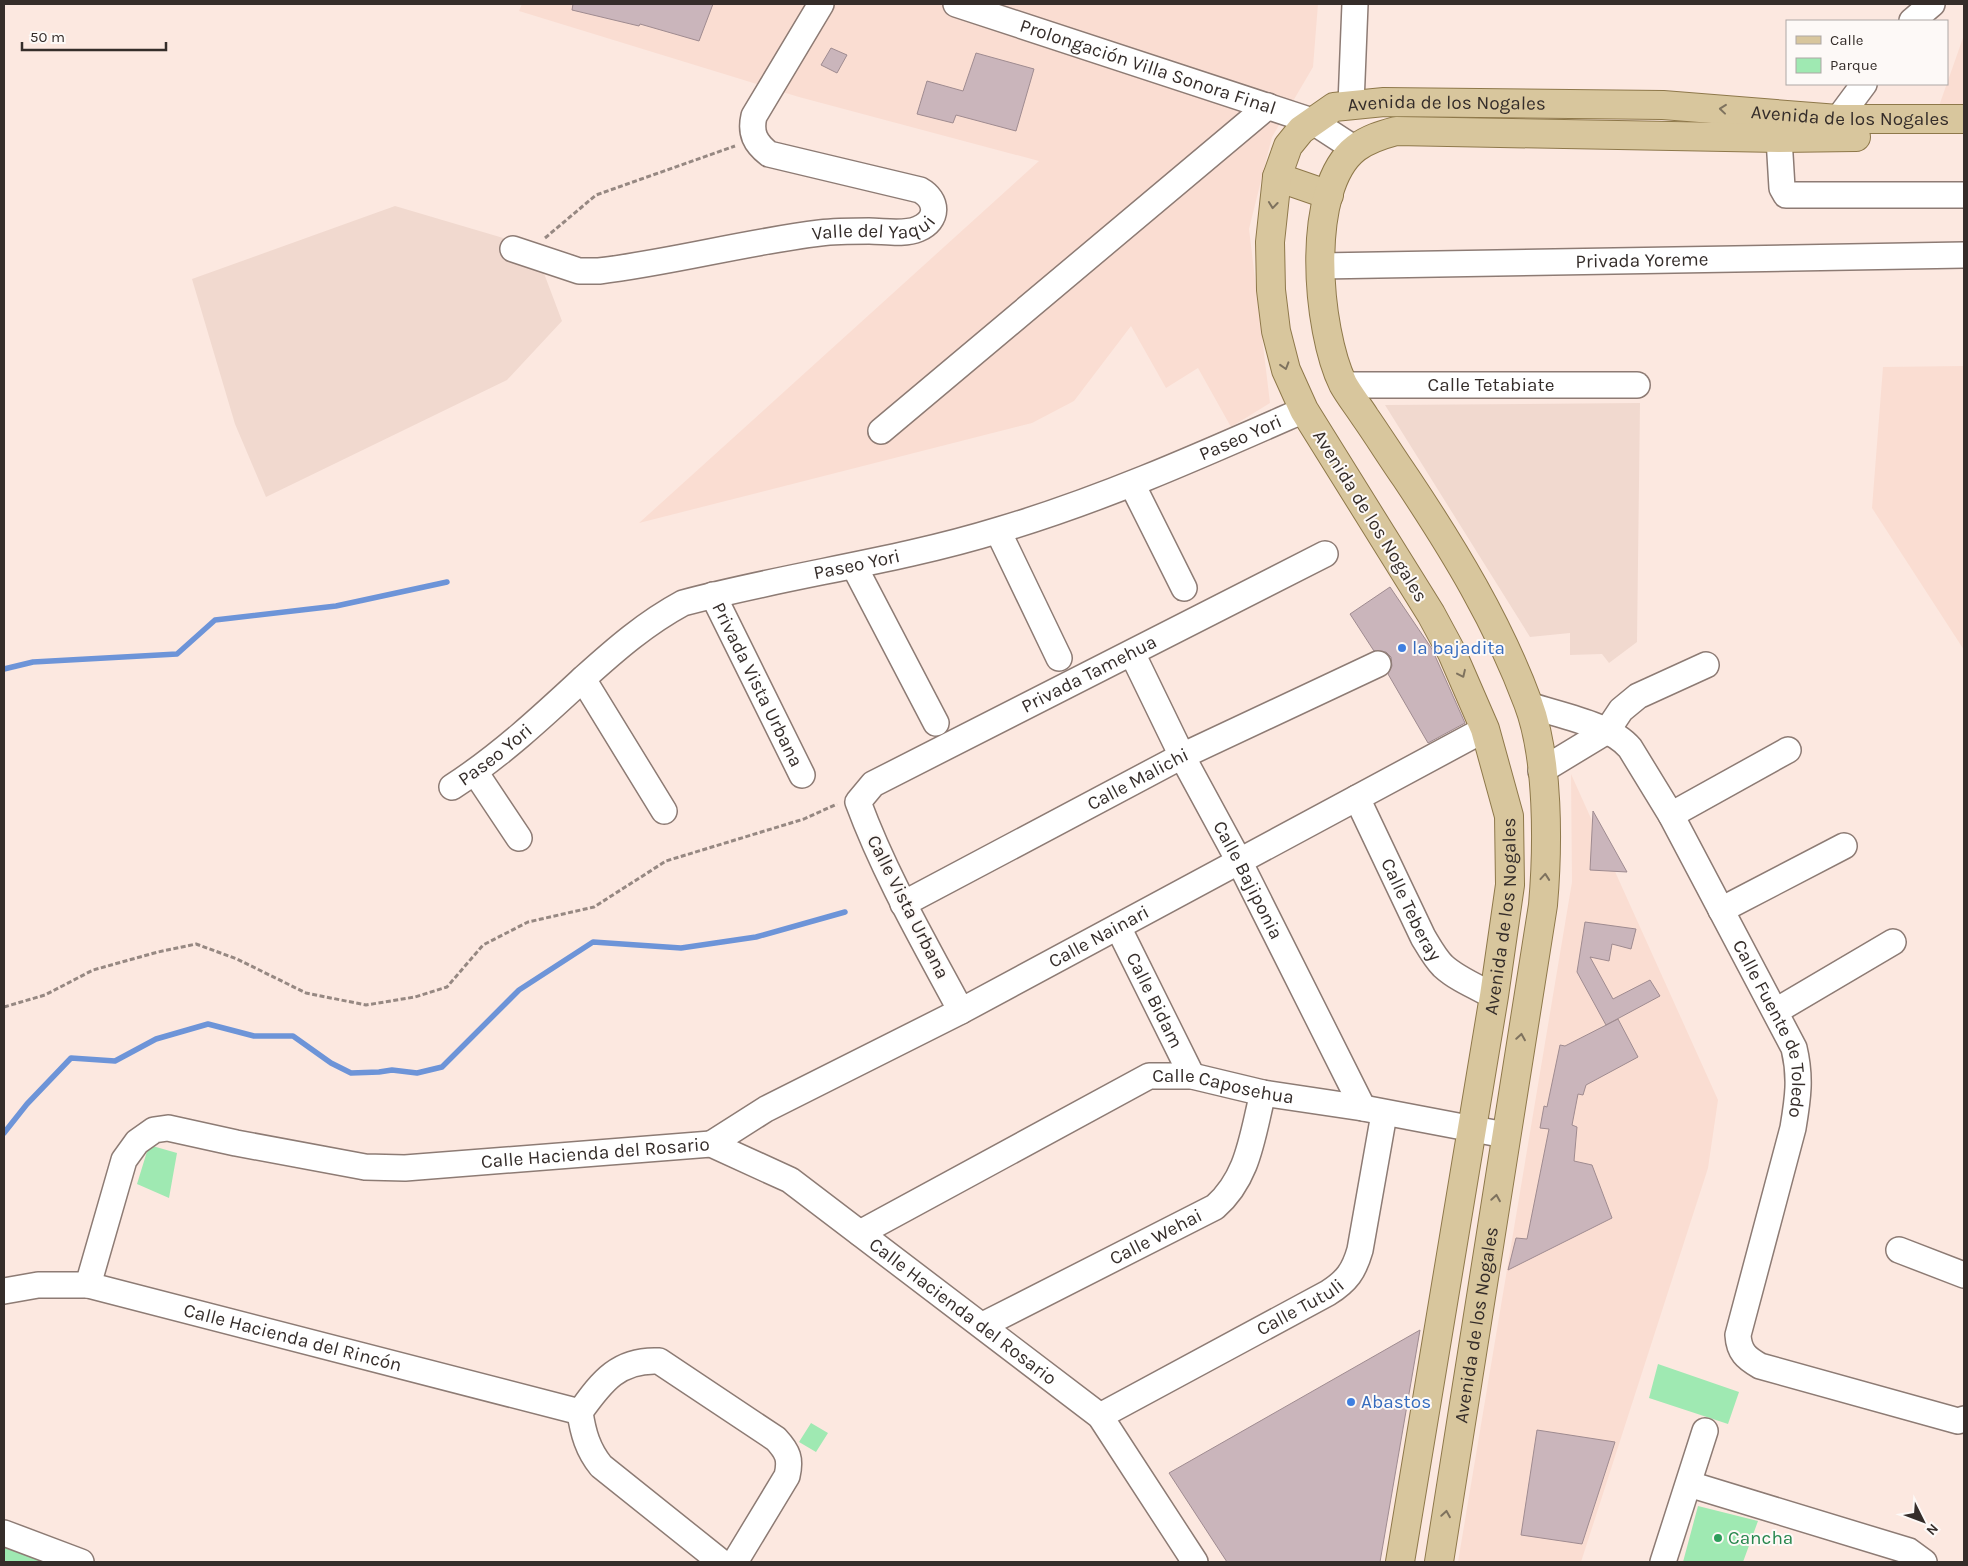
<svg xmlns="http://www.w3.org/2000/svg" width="1968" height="1566" viewBox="0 0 1968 1566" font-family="Karla,sans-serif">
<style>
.built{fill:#faddd2}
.education{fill:#f1d9cf}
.green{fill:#9fe9b2}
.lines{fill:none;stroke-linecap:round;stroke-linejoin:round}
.stream{stroke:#6d94d8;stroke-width:5.5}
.building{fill:#cab5bb;stroke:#9f8b90}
.minor-casing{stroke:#8d7b74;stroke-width:28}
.major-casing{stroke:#8e784a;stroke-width:30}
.path{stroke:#968882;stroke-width:3;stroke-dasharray:5 2.5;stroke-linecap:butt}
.minor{stroke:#fff;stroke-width:25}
.major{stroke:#d8c69d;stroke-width:28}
.oneway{stroke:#7e725e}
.shop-dot{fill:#3f7fe0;stroke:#fdf9f7;stroke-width:2}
.leisure-dot{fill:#2e9e5b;stroke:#fdf9f7;stroke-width:2}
.labels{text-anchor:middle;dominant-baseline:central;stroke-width:4;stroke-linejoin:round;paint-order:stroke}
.street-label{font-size:19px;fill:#352d2a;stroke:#fdf9f7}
.shop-label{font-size:19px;fill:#366cbe;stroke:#fdf9f7;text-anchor:start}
.leisure-label{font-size:19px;fill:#27864d;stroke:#fdf9f7;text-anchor:start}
</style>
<rect width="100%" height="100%" fill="#fce8e0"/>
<path class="built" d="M522,4H1318L1313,67L1272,137L1249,229L1270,403L1231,427L1198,368L1166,388L1131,326L1074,401L1032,423L639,523L1039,161L799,97L519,11Z
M1964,35V104L1939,106Z
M1964,366V650L1872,508L1883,367Z
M1571,774L1718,1100L1708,1168L1581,1562H1458L1572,882Z"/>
<path class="education" d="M395,206L534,247L562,321L507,380L266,497L235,424L192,279Z
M1640,403L1637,642L1609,663L1602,654L1570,655V633L1530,637L1385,405Z"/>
<path class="green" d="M149,1145L177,1153L169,1198L137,1184Z
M1658,1364L1739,1392L1728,1424L1649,1398Z
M811,1423L828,1433L816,1452L799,1442Z
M1698,1506L1758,1521L1743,1562H1683Z
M4,1542L61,1562H4Z"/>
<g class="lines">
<path class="stream" d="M4,669L33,662L177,654L215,620L336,606L447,582
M4,1133L27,1104L71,1058L115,1061L156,1039L208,1024L254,1036H293L331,1063L351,1073L379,1072L392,1070L417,1073L442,1067L519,990L593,942L681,948L756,937L845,912"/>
</g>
<path class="building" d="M573,4H713L699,41L640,24L639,26L572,10Z
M831,48L847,55L837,73L821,65Z
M976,53L1034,69L1016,131L956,115L953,123L917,114L927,81L963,91Z
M1390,587L1432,649L1465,723L1428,743L1388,674L1392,666L1391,657L1386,652L1374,651L1350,614Z
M1593,811L1627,872L1590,870Z
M1585,922L1636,929L1631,949L1612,944L1609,961L1590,957L1613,999L1650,980L1660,996L1606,1025L1577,972Z
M1618,1019L1638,1057L1586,1085L1583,1095L1578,1094L1572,1125L1577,1127L1574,1161L1592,1165L1612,1218L1508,1270L1516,1238L1527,1239L1549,1129L1540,1128L1544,1106L1547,1107L1560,1045L1565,1046Z
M1420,1330L1380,1562H1227L1169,1473Z
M1537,1430L1615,1442L1582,1544L1521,1535Z"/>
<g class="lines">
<defs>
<g id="minor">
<path id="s1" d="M956,4L1312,121L1355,149"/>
<path d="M1912,21L1932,4"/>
<path d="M1351,104L1355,4"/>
<path d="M1838,119L1864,84"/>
<path d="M1779,138L1782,188L1786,195H1964"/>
<path id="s2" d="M513,249L579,271H599C673,262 746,242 820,233C836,231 853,231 869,231C884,231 904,235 918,229C939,220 938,200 920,190L769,154C755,143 750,133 754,116L821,4"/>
<path id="s3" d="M1320,266L1964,255"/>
<path id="s4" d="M1343,385H1637"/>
<path d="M881,431L1268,106"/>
<path d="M1132,484L1184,588"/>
<path d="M998,531L1059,658"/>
<path d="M854,566L936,723"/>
<path id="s5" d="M713,595L802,775"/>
<path id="s6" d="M1132,653L1182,756L1239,861L1363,1108"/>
<path d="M583,679L664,811"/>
<path id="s7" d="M1529,705C1558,715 1610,724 1630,748L1671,815L1794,1048C1801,1077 1798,1098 1793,1128L1738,1335C1739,1352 1746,1358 1760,1366L1958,1421L1964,1419"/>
<path d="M1541,771L1607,731L1621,710L1638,696L1706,665"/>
<path d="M475,772L519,838"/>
<path id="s8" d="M452,787C500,756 543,716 585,677C616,649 646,623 683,603C787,575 895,562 999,530C1104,499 1204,454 1304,410"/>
<path id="s9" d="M1357,798L1423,937C1429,947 1435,958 1443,966C1457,979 1477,987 1494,996"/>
<path d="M1671,815L1788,750"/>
<path id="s10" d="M903,904L1182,756L1378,664"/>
<path d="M1721,910L1844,846"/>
<path id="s11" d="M1118,927L1192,1076"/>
<path id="s12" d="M961,1011C924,942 885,875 858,802L873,784L1325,554"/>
<path d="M1776,1011L1893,942"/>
<path id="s13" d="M711,1144L766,1109L961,1011L1485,729"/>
<path id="s14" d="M860,1233L1149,1076H1192L1263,1093L1363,1108L1505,1135"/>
<path d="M1899,1250L1964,1275"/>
<path id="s15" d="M88,1285L124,1160L137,1142L154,1130L168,1128L236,1143L365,1167L405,1168L711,1144L790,1180L1100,1416L1195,1562"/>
<path id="s16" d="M4,1291L38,1285H88L580,1412"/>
<path id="s17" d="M983,1325L1215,1207C1249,1177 1252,1136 1263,1093"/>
<path id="s18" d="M1100,1416L1328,1293C1347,1281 1354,1271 1360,1250L1384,1114"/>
<path d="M1689,1484L1909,1551L1924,1562"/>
<path d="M4,1533L81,1562"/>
<path d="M721,1562L601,1466C588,1450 583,1433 580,1412C602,1381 619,1359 659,1361L776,1439C788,1452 791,1459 787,1476L735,1562"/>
<path d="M1663,1562L1705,1431"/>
</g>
<g id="major">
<path d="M1277,177L1329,195"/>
<path id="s19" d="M1400,1562L1494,996L1510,885L1509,816L1485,729L1452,653L1431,614L1304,410L1286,370L1276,331L1271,290L1270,242L1277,177L1288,146L1301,130L1334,107L1384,102L1663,105L1838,119H1964"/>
<path id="s20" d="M1439,1562L1543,905C1548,847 1549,758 1528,703C1498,622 1454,550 1406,478C1392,458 1379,437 1365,417C1358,406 1349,395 1343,384C1317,331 1304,188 1356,148C1368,139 1381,135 1396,131L1779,138L1856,137"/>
</g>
</defs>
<use href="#minor" class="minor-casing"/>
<use href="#major" class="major-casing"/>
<path class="path" d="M545,238L596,195L735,146
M4,1007L45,995L93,970L158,952L196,944L237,959L306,993L366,1005L415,997L447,987L483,945L528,922L594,907L666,861L804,819L837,804"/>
<use href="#minor" class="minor"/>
<use href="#major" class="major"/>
</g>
<defs><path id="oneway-chevron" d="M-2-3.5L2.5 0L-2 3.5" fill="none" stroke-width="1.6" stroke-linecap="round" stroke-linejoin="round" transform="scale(1.25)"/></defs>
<g class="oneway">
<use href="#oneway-chevron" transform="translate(1723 109) rotate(-174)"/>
<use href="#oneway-chevron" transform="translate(1273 205) rotate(96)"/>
<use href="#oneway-chevron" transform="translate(1285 366) rotate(73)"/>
<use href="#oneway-chevron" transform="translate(1462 674) rotate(65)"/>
<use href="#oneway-chevron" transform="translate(1545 877) rotate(-85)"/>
<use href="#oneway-chevron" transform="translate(1521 1037) rotate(-81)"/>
<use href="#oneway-chevron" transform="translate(1496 1198) rotate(-81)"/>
<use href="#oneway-chevron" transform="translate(1446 1514) rotate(-81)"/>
</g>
<g class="shop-dot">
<circle cx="1402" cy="648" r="5"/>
<circle cx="1351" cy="1402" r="5"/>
</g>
<circle class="leisure-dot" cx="1718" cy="1538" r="5"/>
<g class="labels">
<g class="street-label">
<text stroke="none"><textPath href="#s1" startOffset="202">Prolongación Villa Sonora Final</textPath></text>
<text stroke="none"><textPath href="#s19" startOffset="1658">Avenida de los Nogales</textPath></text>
<text stroke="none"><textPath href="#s19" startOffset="2062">Avenida de los Nogales</textPath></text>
<text stroke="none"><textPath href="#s2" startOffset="368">Valle del Yaqui</textPath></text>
<text stroke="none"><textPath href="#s3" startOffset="322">Privada Yoreme</textPath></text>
<text stroke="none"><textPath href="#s4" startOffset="148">Calle Tetabiate</textPath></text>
<text stroke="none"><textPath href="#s8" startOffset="879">Paseo Yori</textPath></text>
<text transform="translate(1370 516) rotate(58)">Avenida de los Nogales</text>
<text stroke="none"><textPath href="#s8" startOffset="474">Paseo Yori</textPath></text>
<text stroke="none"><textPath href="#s12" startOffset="499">Privada Tamehua</textPath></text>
<text stroke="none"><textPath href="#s5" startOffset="100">Privada Vista Urbana</textPath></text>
<text stroke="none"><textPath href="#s8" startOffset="54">Paseo Yori</textPath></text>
<text stroke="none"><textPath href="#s10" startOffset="266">Calle Malichi</textPath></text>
<text stroke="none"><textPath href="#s6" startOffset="255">Calle Bajiponia</textPath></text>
<text transform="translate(908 907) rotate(63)">Calle Vista Urbana</text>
<text stroke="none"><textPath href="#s9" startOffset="124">Calle Teberay</textPath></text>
<text stroke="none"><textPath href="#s19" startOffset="654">Avenida de los Nogales</textPath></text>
<text stroke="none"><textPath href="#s13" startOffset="440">Calle Nainari</textPath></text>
<text stroke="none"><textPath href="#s11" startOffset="82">Calle Bidam</textPath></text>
<text stroke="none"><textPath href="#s7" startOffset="428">Calle Fuente de Toledo</textPath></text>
<text stroke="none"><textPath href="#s14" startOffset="404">Calle Caposehua</textPath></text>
<text stroke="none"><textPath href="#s15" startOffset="619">Calle Hacienda del Rosario</textPath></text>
<text stroke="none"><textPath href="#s17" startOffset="194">Calle Wehai</textPath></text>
<text stroke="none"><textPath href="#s18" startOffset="228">Calle Tutuli</textPath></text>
<text stroke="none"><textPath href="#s15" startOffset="1039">Calle Hacienda del Rosario</textPath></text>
<text stroke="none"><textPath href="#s20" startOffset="240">Avenida de los Nogales</textPath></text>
<text stroke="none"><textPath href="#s16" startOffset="296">Calle Hacienda del Rincón</textPath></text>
</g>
<g class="shop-label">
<text x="1412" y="648">la bajadita</text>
<text x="1361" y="1402">Abastos</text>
</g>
<g class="leisure-label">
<text x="1728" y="1538">Cancha</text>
</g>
</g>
<rect width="1968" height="1566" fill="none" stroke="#352d2a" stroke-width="10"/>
<rect x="1786" y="20" width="162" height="65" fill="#fdf9f7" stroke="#ada7a5"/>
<rect x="1796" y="36" width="25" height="8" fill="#d8c69d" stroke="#ada7a5"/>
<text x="1830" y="45" font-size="15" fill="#352d2a">Calle</text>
<rect x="1796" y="58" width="25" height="15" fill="#9fe9b2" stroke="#ada7a5"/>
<text x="1830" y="70" font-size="15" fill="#352d2a">Parque</text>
<g transform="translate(1923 1521) rotate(132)" stroke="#fdf9f7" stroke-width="4" paint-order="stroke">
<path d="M0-4L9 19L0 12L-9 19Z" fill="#352d2a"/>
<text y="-8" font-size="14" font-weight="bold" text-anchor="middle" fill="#352d2a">N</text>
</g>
<path d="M22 42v8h144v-8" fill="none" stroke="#352d2a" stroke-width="2.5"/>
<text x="30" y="42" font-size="15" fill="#352d2a" stroke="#fdf9f7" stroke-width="4" paint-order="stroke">50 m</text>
</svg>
